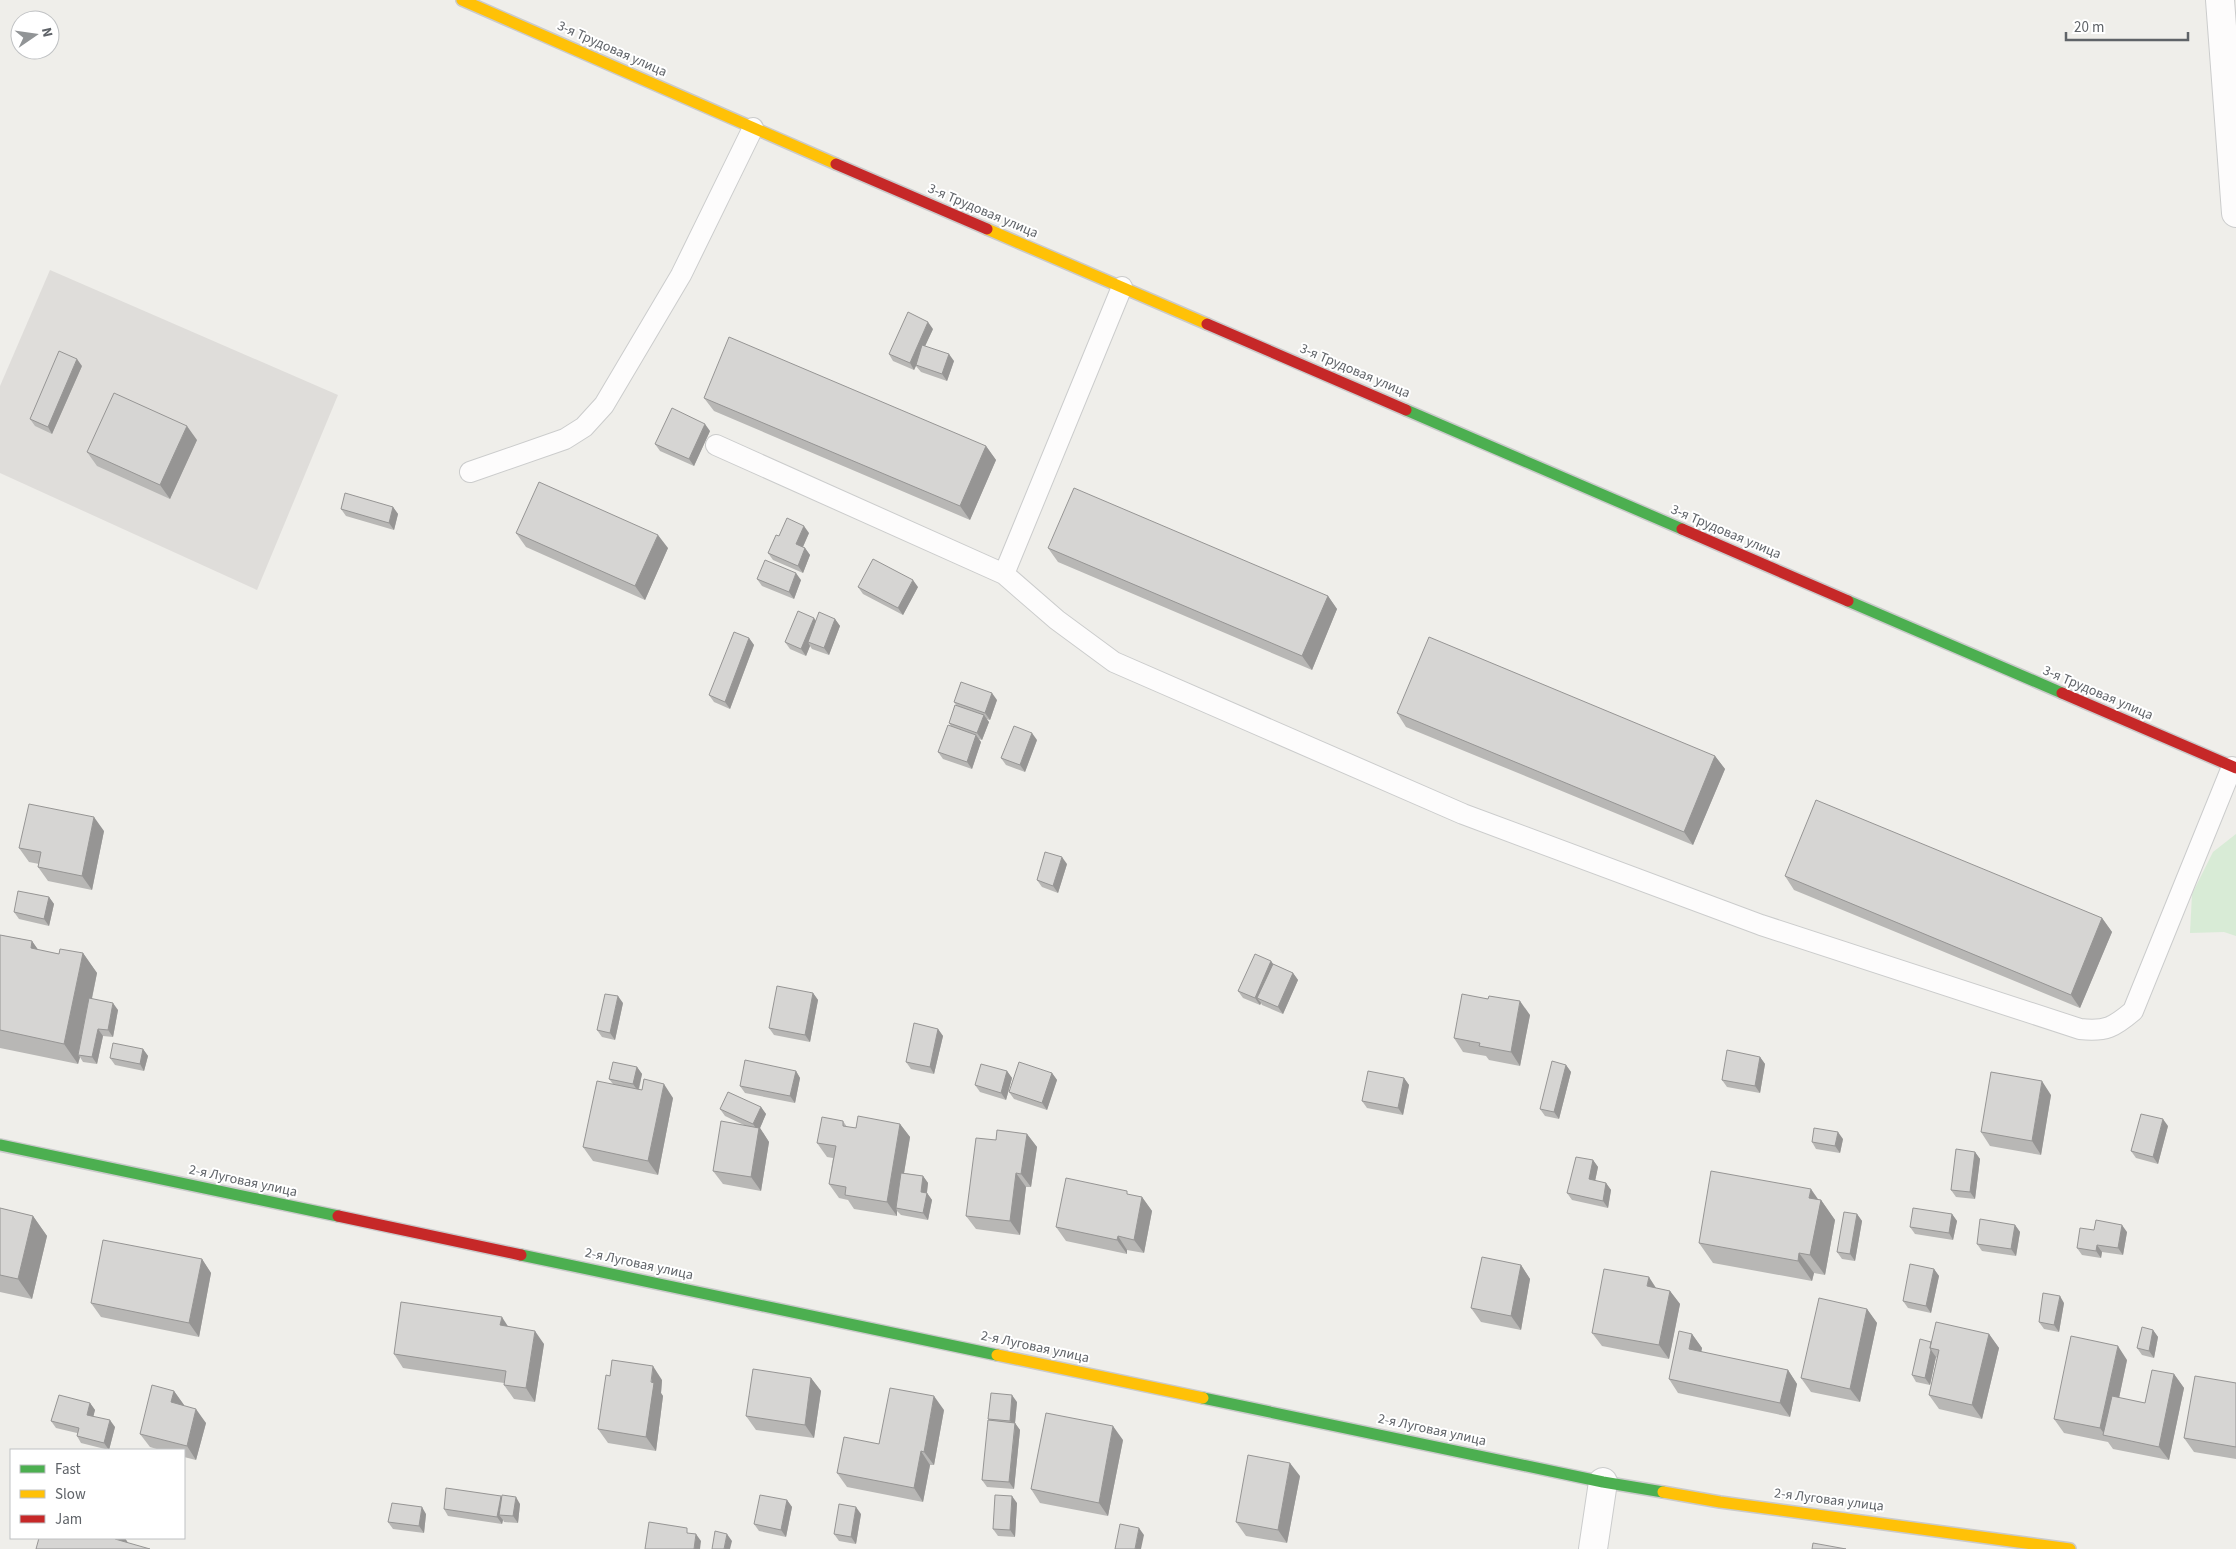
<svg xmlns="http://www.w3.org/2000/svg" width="2236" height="1549" viewBox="0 0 2236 1549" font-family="'Source Sans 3',sans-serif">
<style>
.industrial{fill:#dfddda}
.green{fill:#d8ebd6}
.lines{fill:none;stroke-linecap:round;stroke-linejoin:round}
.lane-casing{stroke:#cbcccc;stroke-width:22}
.street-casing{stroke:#cbcccc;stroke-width:30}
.fast-casing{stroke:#cacacb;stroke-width:14}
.slow-casing{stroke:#cacacb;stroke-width:14}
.jam-casing{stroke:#cacacb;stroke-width:14}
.lane{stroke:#fdfcfc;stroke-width:20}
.street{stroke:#fdfcfc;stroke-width:28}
.fast{stroke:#4caf50;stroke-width:11}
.slow{stroke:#ffc107;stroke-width:11}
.jam{stroke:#c62828;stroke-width:11}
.wall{fill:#b8b7b5}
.shaded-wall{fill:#969594}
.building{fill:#d6d5d3;stroke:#969594}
.labels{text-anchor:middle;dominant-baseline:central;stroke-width:4;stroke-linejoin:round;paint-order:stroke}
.street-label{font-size:14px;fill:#5f6368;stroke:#fff}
</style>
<rect width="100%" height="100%" fill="#efeeea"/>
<path class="industrial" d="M50,270L338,395L257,590L0,473V386Z"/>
<path class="green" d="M2236,834V936L2224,932L2190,933L2192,894L2213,852Z"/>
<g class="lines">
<defs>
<path id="lane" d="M716,445L1004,574L1057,620L1114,662L1463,814L1761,925L2080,1029C2106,1032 2114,1027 2133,1011L2232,767
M470,472L565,439L584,427L604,405L681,275L753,128
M1004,574L1122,287"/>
<path id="street" d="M2220,0L2236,213
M1593,1549L1603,1482"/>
<path id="fast" d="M1406,410L1682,529
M1848,601L2062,693
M0,1145L338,1216
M521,1255L997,1355
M1203,1398L1603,1482L1663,1492"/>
<path id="slow" d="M462,0L836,164
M987,229L1207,324
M997,1355L1203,1398
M1663,1492L1720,1502L2070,1549"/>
<path id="jam" d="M836,164L987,229
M1207,324L1406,410
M1682,529L1848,601
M2062,693L2236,768
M338,1216L521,1255"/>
</defs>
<use href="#lane" class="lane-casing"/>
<use href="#street" class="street-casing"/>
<use href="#fast" class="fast-casing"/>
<use href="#slow" class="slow-casing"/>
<use href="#jam" class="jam-casing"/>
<use href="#lane" class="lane"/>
<use href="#street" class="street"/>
<use href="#fast" class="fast"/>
<use href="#slow" class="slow"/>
<use href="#jam" class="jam"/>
</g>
<path class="wall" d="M933,329L925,346L954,361L947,381L921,372L916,366L914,370L893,361L889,354Z
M82,366L52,434L35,426L30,419Z
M704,398L986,446L996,460L970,520L714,411Z
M710,431L694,466L660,451L655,444Z
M197,440L170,499L97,466L87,452Z
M393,507L398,514L394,530L346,516L341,509Z
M516,533L668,548L645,600L526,547Z
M809,533L803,547L805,548L810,555L803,573L773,560L768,553L779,536Z
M1048,548L1328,596L1337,609L1312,670L1058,562Z
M757,579L801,580L794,599L762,586Z
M858,587H918L903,615L863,594Z
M835,619L840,626L829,655L812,649L810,646L806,656L790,649L785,642L816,621Z
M749,638L754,645L730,709L714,702L709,695Z
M997,700L990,720L986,719L989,722L982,740L979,739L981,742L972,769L943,759L938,752L951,726L949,723L957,706L954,702Z
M1397,713L1715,756L1725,769L1693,845L1406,727Z
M1037,740L1025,772L1006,765L1001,758Z
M104,831L92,890L48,881L38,867L39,864L29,862L19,848Z
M1067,864L1058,893L1042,887L1037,880Z
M1785,876L2102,918L2112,932L2080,1008L1794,890Z
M49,897L54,904L49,926L19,919L14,912Z
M0,935L32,941L38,950L59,954L83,953L97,973L92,999L118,1010L113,1037L103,1036L97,1064L83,1062L80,1057L78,1064L0,1048Z
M1271,961L1273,964L1293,973L1298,980L1283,1014L1262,1005L1261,1003L1260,1005L1243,998L1238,991Z
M813,993L818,1000L810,1042L774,1035L769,1028Z
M1488,999L1530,1015L1520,1066L1489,1060L1486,1056L1463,1052L1454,1038Z
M623,1003L615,1040L602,1037L597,1030Z
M938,1029L943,1036L934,1074L911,1069L906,1062Z
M143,1049L148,1056L144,1071L115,1065L110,1058Z
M1760,1057L1765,1064L1760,1093L1727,1087L1722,1080Z
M1566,1065L1571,1072L1559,1119L1545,1116L1540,1109Z
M637,1067L642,1074L639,1090L673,1098L658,1175L593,1161L583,1147L613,1084L609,1079Z
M796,1071L800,1078L795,1103L745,1093L740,1086Z
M1007,1071L1012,1078L1006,1100L980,1092L975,1085Z
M1052,1073L1057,1080L1047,1110L1014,1099L1009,1092Z
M1404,1078L1409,1085L1403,1115L1367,1108L1362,1101Z
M2051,1095L2041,1155L1990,1146L1981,1132Z
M761,1107L766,1114L760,1128L769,1142L761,1191L723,1184L713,1171L744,1125L725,1116L720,1109Z
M843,1121L847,1127L856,1128L900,1124L910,1137L904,1173L923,1176L928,1183L927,1193L932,1200L928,1220L901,1215L897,1211V1216L854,1209L848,1200L839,1198L829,1184L833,1158L827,1157L817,1143Z
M2168,1126L2158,1164L2136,1158L2131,1151Z
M1027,1134L1037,1147L1031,1187H1026L1020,1235L976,1229L966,1216L996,1140Z
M1843,1139L1840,1153L1816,1149L1812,1142Z
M1975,1152L1980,1159L1975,1199L1956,1197L1951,1190Z
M1593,1160L1598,1167L1595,1181L1606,1183L1611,1190L1608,1208L1572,1200L1567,1193Z
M1130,1195L1142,1197L1152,1211L1144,1253L1127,1250V1254L1066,1241L1056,1227Z
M1819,1200H1821L1835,1220L1825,1275L1814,1273L1812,1281L1713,1263L1699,1243Z
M0,1208L33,1216L47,1236L32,1299L0,1292Z
M1857,1214L1862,1221L1855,1261L1842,1259L1837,1252Z
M1952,1214L1957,1221L1953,1240L1915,1234L1910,1227Z
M2015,1225L2020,1232L2016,1256L1982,1251L1977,1244Z
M2094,1230L2127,1232L2123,1255L2102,1252L2101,1258L2082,1255L2077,1248Z
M202,1259L211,1273L199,1337L101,1317L91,1303Z
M1521,1265L1530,1279L1521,1330L1481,1322L1471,1308Z
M1934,1269L1939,1276L1931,1313L1908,1308L1903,1301Z
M1656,1288L1670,1291L1680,1304L1669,1359L1602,1346L1592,1333Z
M2064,1303L2059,1332L2044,1329L2039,1322Z
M1867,1309L1877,1323L1860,1402L1811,1392L1801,1378Z
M508,1327L544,1344L535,1402L514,1399L504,1385V1383L403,1368L394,1354Z
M2153,1330L2158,1337L2154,1358L2142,1355L2137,1348Z
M1692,1334L1702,1348L1701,1352L1788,1370L1797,1384L1790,1417L1678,1393L1669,1379Z
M1989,1334L1999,1348L1982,1419L1939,1409L1929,1395L1937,1358L1936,1357L1930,1385L1916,1382L1912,1375L1931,1342Z
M2127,1360L2119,1398L2145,1403L2174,1374L2184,1388L2169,1460L2113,1449L2108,1442L2064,1433L2054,1419Z
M811,1378L821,1391L814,1438L756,1430L746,1416Z
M662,1380L661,1393L663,1396L656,1451L608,1443L598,1429Z
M2236,1383V1459L2194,1452L2184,1438Z
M174,1391L184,1405L183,1406L206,1423L196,1460L184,1457V1450H160L150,1447L140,1434Z
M1017,1402L1015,1423L1020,1430L1014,1489L987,1487L982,1480L990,1421L988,1419Z
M90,1403L95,1410L93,1416L115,1427L109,1450L81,1443L77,1436V1433L56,1428L51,1421Z
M944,1410L934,1465H930L923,1502L847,1487L837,1473L879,1444Z
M1123,1440L1108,1516L1040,1503L1031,1489Z
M1300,1476L1287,1543L1246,1536L1236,1522Z
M502,1497L520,1504L518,1523L504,1522L503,1520L502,1524L448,1516L444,1509Z
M787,1500L792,1507L786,1537L759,1531L754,1524Z
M1017,1503L1015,1537L998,1536L993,1529Z
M426,1514L424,1533L393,1529L388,1522Z
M861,1514L856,1544L839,1541L834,1534Z"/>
<path class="shaded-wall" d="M928,322L933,329L914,370L910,363Z
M949,354L954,361L947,381L942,374Z
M77,359L82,366L52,434L48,427Z
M705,424L710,431L694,466L689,459Z
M187,426L197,440L170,499L160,485Z
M986,446L996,460L970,520L960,506Z
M393,507L398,514L394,530L389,523Z
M804,526L809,533L801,551L796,544Z
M658,535L668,548L645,600L635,586Z
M805,548L810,555L803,573L798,566Z
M796,573L801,580L794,599L789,592Z
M913,580L918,587L903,615L898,608Z
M1328,596L1337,609L1312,670L1302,656Z
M814,618L819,625L808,642L810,646L806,656L801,649Z
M835,619L840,626L829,655L824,648Z
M749,638L754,645L730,709L725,702Z
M992,693L997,700L990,720L985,713Z
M984,715L989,722L982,740L977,733Z
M1032,733L1037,740L1025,772L1020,765Z
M976,735L981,742L972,769L967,762Z
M1715,756L1725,769L1693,845L1684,832Z
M94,817L104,831L92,890L82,876Z
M1062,857L1067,864L1058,893L1053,886Z
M49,897L54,904L49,926L44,919Z
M2102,918L2112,932L2080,1008L2071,995Z
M32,941L46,961L31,948Z
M83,953L97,973L80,1055H78L80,1057L78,1064L64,1044Z
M1271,961L1276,968L1257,998L1261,1003L1260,1005L1255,998Z
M1293,973L1298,980L1283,1014L1278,1007Z
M813,993L818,1000L810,1042L805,1035Z
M618,996L623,1003L615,1040L610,1033Z
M1520,1001L1530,1015L1520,1066L1511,1052Z
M113,1003L118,1010L113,1037L108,1030Z
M98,1029L103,1036L97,1064L92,1057Z
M938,1029L943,1036L934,1074L930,1067Z
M143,1049L148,1056L144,1071L140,1064Z
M1760,1057L1765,1064L1760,1093L1755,1086Z
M1566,1065L1571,1072L1559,1119L1554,1112Z
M637,1067L642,1074L638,1091L633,1084Z
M796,1071L800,1078L795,1103L790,1096Z
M1007,1071L1012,1078L1006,1100L1001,1093Z
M1052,1073L1057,1080L1047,1110L1042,1103Z
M1404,1078L1409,1085L1403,1115L1398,1108Z
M2042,1081L2051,1095L2041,1155L2032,1141Z
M664,1084L673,1098L658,1175L648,1161Z
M761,1107L766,1114L760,1128L769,1142L761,1191L751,1177L758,1131L753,1124Z
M2163,1119L2168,1126L2158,1164L2153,1157Z
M900,1124L910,1137L898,1209L896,1208L897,1211V1216L887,1202Z
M1838,1132L1843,1139L1840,1153L1835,1146Z
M1027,1134L1037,1147L1031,1187L1021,1174Z
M1975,1152L1980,1159L1975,1199L1970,1192Z
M1593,1160L1598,1167L1594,1186L1589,1179Z
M1016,1173L1026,1187L1020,1235L1010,1221Z
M923,1176L928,1183L926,1199L921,1192Z
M1606,1183L1611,1190L1608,1208L1603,1201Z
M1811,1189L1820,1202L1821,1200L1835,1220L1825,1275L1810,1255L1809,1198Z
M927,1193L932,1200L928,1220L923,1213Z
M1142,1197L1152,1211L1144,1253L1134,1240Z
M1857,1214L1862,1221L1855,1261L1850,1254Z
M1952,1214L1957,1221L1953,1240L1949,1233Z
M33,1216L47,1236L32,1299L18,1279Z
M2015,1225L2020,1232L2016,1256L2011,1249Z
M2122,1225L2127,1232L2123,1255L2118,1248Z
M1118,1236L1127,1250V1254L1117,1240Z
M2097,1245L2102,1252L2101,1258L2096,1251Z
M1799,1253L1814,1273L1812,1281L1798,1261Z
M202,1259L211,1273L199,1337L189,1323Z
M1521,1265L1530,1279L1521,1330L1511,1316Z
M1934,1269L1939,1276L1931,1313L1926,1306Z
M1649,1277L1658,1291L1647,1286Z
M1670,1291L1680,1304L1669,1359L1659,1345Z
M2060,1296L2064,1303L2059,1332L2054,1325Z
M1867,1309L1877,1323L1860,1402L1850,1389Z
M502,1317L511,1331L500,1325Z
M2153,1330L2158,1337L2154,1358L2149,1351Z
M535,1331L544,1344L535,1402L526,1388Z
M1692,1334L1702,1348L1699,1363L1689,1349Z
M1989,1334L1999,1348L1982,1419L1972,1405Z
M2118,1346L2127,1360L2111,1436L2105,1435L2100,1428Z
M1931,1350L1936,1357L1930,1385L1925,1378Z
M653,1366L662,1380L661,1393L663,1396L656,1451L646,1437Z
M1788,1370L1797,1384L1790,1417L1780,1403Z
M2174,1374L2184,1388L2169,1460L2159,1447Z
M811,1378L821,1391L814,1438L805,1425Z
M174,1391L184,1405L181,1416L171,1402Z
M1012,1395L1017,1402L1015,1423L1020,1430L1014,1489L1009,1482L1015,1428L1010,1421Z
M934,1396L944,1410L934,1465L924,1452Z
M90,1403L95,1410L92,1422L87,1415Z
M196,1409L206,1423L196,1460L187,1446Z
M110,1420L115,1427L109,1450L104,1443Z
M1113,1426L1123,1440L1108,1516L1099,1503Z
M921,1451L930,1465L923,1502L914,1488Z
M1290,1463L1300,1476L1287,1543L1278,1530Z
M501,1496L506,1503L499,1515L503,1520L502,1524L497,1517Z
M1012,1496L1017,1503L1015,1537L1010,1530Z
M516,1497L520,1504L518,1523L513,1516Z
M787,1500L792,1507L786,1537L781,1530Z
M422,1507L426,1514L424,1533L419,1526Z
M856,1507L861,1514L856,1544L851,1537Z
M1139,1528L1144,1535L1141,1549H1135Z
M696,1534L701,1541L700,1549H694Z
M727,1534L732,1541L730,1549H724Z
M115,1538H125L132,1549L115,1539Z"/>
<path class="building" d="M908,312L928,322L910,363L889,354Z
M729,337L986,446L960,506L704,398Z
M922,345L949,354L942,374L916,365Z
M59,351L77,359L48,427L30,419Z
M114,393L187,426L160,485L87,452Z
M672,408L705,424L689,459L655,444Z
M539,482L658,535L635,586L516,533Z
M1074,488L1328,596L1302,656L1048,548Z
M345,493L393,507L389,523L341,509Z
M787,518L804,526L796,544L805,548L798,566L768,553L776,535L779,536Z
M873,559L913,580L898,608L858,587Z
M765,560L796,573L789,592L757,579Z
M798,611L814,618L801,649L785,642Z
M819,612L835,619L824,648L808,642Z
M734,632L749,638L725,702L709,695Z
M1429,637L1715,756L1684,832L1397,713Z
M961,682L992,693L985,713L954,702Z
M955,705L984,715L977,733L949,723Z
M948,725L976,735L967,762L938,752Z
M1014,726L1032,733L1020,765L1001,758Z
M1816,800L2102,918L2071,995L1785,876Z
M29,804L94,817L82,876L38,867L41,852L19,848Z
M1045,852L1062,857L1053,886L1037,880Z
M18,891L49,897L44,919L14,912Z
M0,935L32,941L31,948L59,954L60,949L83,953L64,1044L0,1030Z
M1255,954L1271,961L1255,998L1238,991Z
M1273,964L1293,973L1278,1007L1257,998Z
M777,986L813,993L805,1035L769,1028Z
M605,994L618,996L610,1033L597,1030Z
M1462,994L1488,999L1489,996L1520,1001L1511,1052L1479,1046L1480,1043L1454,1038Z
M89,998L113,1003L108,1030L98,1029L92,1057L78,1055Z
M914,1023L938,1029L930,1067L906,1062Z
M113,1043L143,1049L140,1064L110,1058Z
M1727,1050L1760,1057L1755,1086L1722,1080Z
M745,1060L796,1071L790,1096L740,1086Z
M1552,1061L1566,1065L1554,1112L1540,1109Z
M613,1062L637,1067L633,1084L609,1079Z
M1019,1062L1052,1073L1042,1103L1009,1092Z
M981,1064L1007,1071L1001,1093L975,1085Z
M1368,1071L1404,1078L1398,1108L1362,1101Z
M1991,1072L2042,1081L2032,1141L1981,1132Z
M644,1079L664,1084L648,1161L583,1147L597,1081L642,1090Z
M728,1092L761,1107L753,1124L720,1109Z
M2141,1114L2163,1119L2153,1157L2131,1151Z
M858,1116L900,1124L887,1202L845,1195L846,1187L829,1184L836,1146L817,1143L822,1117L843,1121V1126L856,1128Z
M721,1121L759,1128L751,1177L713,1171Z
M1814,1128L1838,1132L1835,1146L1812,1142Z
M997,1130L1027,1134L1021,1174L1016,1173L1010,1221L966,1216L976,1138L996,1140Z
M1956,1149L1975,1152L1970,1192L1951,1190Z
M1576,1157L1593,1160L1589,1179L1606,1183L1603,1201L1567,1193Z
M1711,1171L1811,1189L1809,1198L1821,1200L1810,1255L1799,1253L1798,1261L1699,1243Z
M901,1173L923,1176L921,1192L927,1193L923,1213L896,1208Z
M1066,1178L1127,1191V1194L1142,1197L1134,1240L1118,1236L1117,1240L1056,1227Z
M0,1208L33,1216L18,1279L0,1275Z
M1913,1208L1952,1214L1949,1233L1910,1227Z
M1844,1212L1857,1214L1850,1254L1837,1252Z
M1980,1219L2015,1225L2011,1249L1977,1244Z
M2096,1220L2122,1225L2118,1248L2097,1245L2096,1251L2077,1248L2080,1228L2094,1230Z
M103,1240L202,1259L189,1323L91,1303Z
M1482,1257L1521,1265L1511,1316L1471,1308Z
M1910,1264L1934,1269L1926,1306L1903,1301Z
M1604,1269L1649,1277L1647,1286L1670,1291L1659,1345L1592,1333Z
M2043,1293L2060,1296L2054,1325L2039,1322Z
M1819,1298L1867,1309L1850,1389L1801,1378Z
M401,1302L502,1317L500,1325L535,1331L526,1388L504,1385L506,1371L394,1354Z
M1936,1322L1989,1334L1972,1405L1929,1395L1939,1350L1930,1348Z
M2142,1327L2153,1330L2149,1351L2137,1348Z
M1679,1331L1692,1334L1689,1349L1788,1370L1780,1403L1669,1379Z
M2071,1336L2118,1346L2100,1428L2054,1419Z
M1920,1339L1931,1342L1930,1348L1931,1350L1925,1378L1912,1375Z
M612,1360L653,1366L651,1382L654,1383L646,1437L598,1429L606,1375L610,1376Z
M753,1369L811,1378L805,1425L746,1416Z
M2152,1370L2174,1374L2159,1447L2103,1435L2112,1396L2145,1403Z
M2195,1376L2236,1383V1447L2184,1438Z
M152,1385L174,1391L171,1402L196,1409L187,1446L140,1434Z
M890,1388L934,1396L924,1452L921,1451L914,1488L837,1473L844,1437L879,1444Z
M991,1393L1012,1395L1010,1421L988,1419Z
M59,1395L90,1403L87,1415L110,1420L104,1443L77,1436L79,1428L51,1421Z
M1046,1413L1113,1426L1099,1503L1031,1489Z
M988,1420L1015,1423L1009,1482L982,1480Z
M1248,1455L1290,1463L1278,1530L1236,1522Z
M446,1488L501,1496L497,1517L444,1509Z
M502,1495L516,1497L513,1516L499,1515Z
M760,1495L787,1500L781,1530L754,1524Z
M995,1495L1012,1496L1010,1530L993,1529Z
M392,1503L422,1507L419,1526L388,1522Z
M839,1504L856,1507L851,1537L834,1534Z
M649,1522L687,1528V1533L696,1534L694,1549H645Z
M1120,1524L1139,1528L1135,1549H1115Z
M715,1531L727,1534L724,1549H712Z
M39,1538H115V1539L150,1549H36Z
M1813,1543L1846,1549H1812Z"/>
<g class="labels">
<g class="street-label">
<text transform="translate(612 49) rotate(24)">3-я Трудовая улица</text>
<text transform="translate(983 211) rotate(23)">3-я Трудовая улица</text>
<text transform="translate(1355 371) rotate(23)">3-я Трудовая улица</text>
<text transform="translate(1726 532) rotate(23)">3-я Трудовая улица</text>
<text transform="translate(2098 693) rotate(23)">3-я Трудовая улица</text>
<text transform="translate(243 1181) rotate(12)">2-я Луговая улица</text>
<text transform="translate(639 1264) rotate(12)">2-я Луговая улица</text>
<text transform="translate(1035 1347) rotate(12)">2-я Луговая улица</text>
<text transform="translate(1432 1430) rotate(12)">2-я Луговая улица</text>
<text transform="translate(1829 1500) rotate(7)">2-я Луговая улица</text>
</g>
</g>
<rect x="10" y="1449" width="175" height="90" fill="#ffffff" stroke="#bfc1c3"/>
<rect x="20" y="1465" width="25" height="8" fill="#4caf50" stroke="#bfc1c3"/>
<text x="55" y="1474" font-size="15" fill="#5f6368">Fast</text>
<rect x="20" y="1490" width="25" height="8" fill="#ffc107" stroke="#bfc1c3"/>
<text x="55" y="1499" font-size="15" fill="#5f6368">Slow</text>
<rect x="20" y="1515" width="25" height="8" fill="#c62828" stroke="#bfc1c3"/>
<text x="55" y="1524" font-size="15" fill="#5f6368">Jam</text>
<g transform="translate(35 35) rotate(77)"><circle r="24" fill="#ffffff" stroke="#bfc1c3"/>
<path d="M0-4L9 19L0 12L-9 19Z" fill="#919496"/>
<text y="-8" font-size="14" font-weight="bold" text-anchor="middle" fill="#5f6368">N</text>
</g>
<path d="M2066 32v8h122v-8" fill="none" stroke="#5f6368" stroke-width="2.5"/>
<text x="2074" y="32" font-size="15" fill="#5f6368" stroke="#ffffff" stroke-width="4" paint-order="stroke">20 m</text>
</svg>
